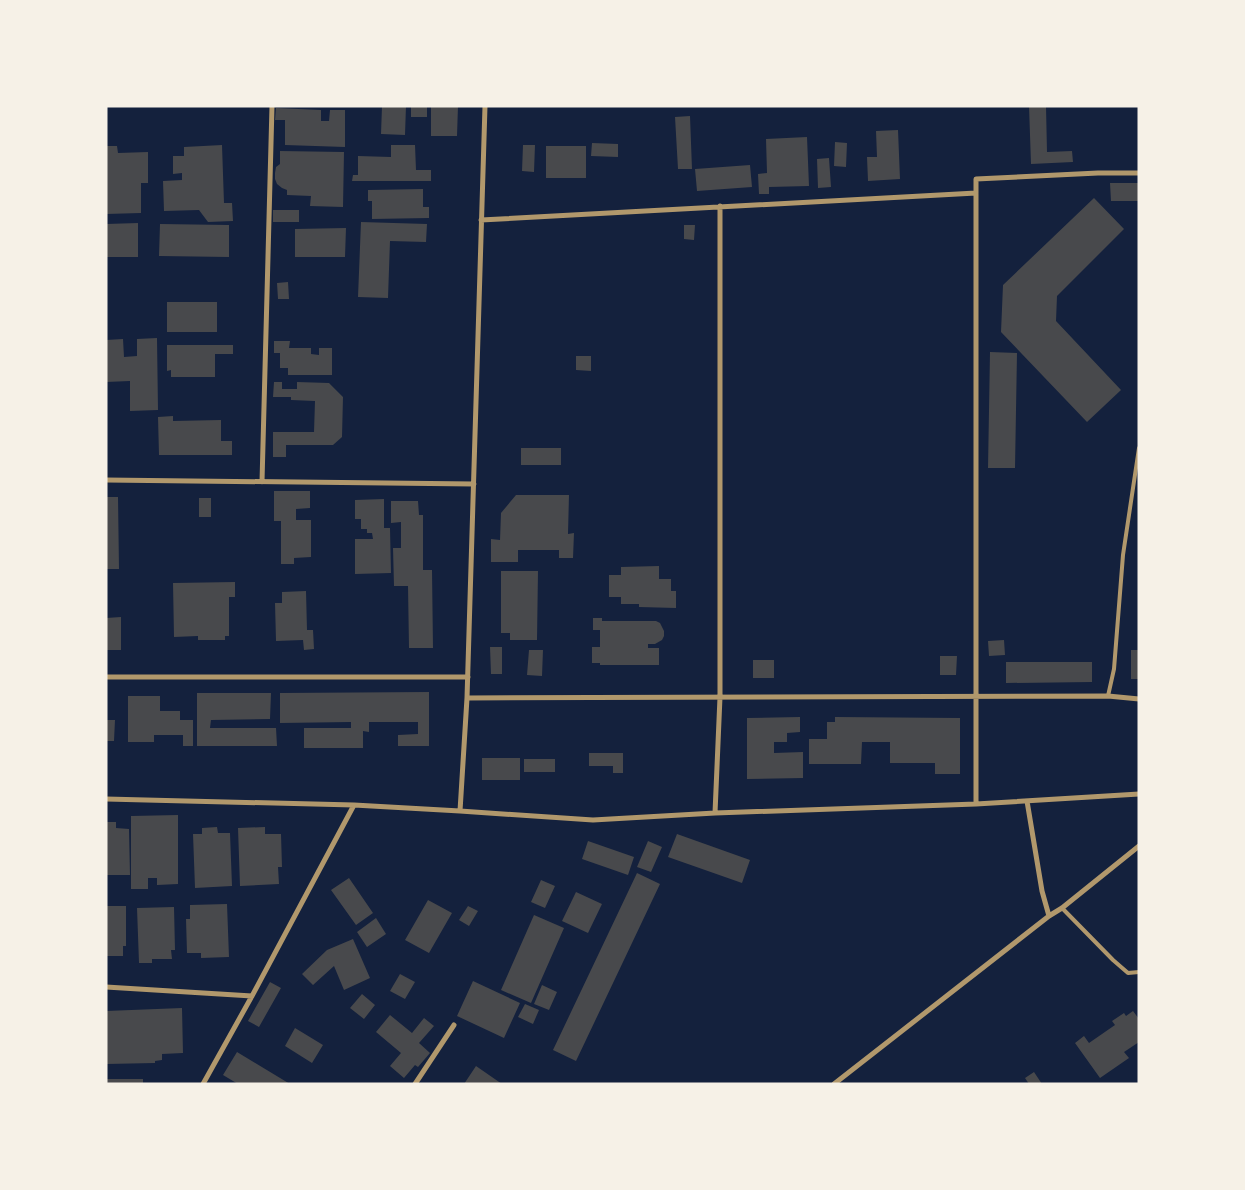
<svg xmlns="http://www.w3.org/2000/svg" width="1245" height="1190" viewBox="0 0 1245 1190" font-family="'Noto Sans',sans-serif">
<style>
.building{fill:#48494c}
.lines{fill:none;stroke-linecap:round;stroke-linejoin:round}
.service{stroke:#b1986c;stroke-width:4}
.minor{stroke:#b1986c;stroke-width:5}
</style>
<rect width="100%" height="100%" fill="#14213d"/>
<path class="building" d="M382,106H406L405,135L381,134Z
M411,106H427V117H411Z
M431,106H458L457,136H431Z
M1029,106H1046L1047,152L1072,151L1073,162L1031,164Z
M276,108L321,110V121H329L330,110H345V147L285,145V120H275Z
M690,116L692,169H678L675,117Z
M898,130L900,179L868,181L867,157H877L876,131Z
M807,137L809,186L769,187V194H759L758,174L767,173L766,139Z
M835,142L847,143L846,167L834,166Z
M592,143L618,144V157L591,156Z
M222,145L224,203H232L233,221L208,222L199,210L164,211L163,181L182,180V173L173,174V156H184V147Z
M391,145H415L416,170H431V181H352L353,175H358V156L391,157Z
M523,145H535L534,172L522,171Z
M106,146H117L118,153L148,152V183H141V213L106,214Z
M546,146H586V178H546Z
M280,151L344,152L343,207L310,206L311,196L287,195V190L282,188L277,184L275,179V173L276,167L280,164Z
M829,158L831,187L818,188L817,159Z
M750,165L752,187L697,191L695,169Z
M1110,183H1139V201H1111Z
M423,189V207H429V218L372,219V201H368V190Z
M1094,198L1124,229L1057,296L1056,321L1121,390L1087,422L1001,332L1003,285Z
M273,210H299V222H273Z
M361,222L427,224L426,242L390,241L388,298L358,297Z
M138,223V257H106V224Z
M160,224L229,225V257L159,256Z
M684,225H695L694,240L684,239Z
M346,228L345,257H295V229Z
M288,282L289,299H278L277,283Z
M167,302H217V332H167Z
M157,338L158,410L130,411V381L106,382V340L123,339L124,357L137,356V339Z
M274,341H290L289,348H311V354L319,355V348H332V375H288V368H280V353H274Z
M167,345H233V354H215V377H171V370L167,371Z
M990,352L1017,353L1015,468H988Z
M576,356H591V371L576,370Z
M274,382H282V389H297V382L329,383L343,397L342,437L333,445H286V457H273V432H314L315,401L291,400V397H273Z
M173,416V421L221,420V441H232V455H159L158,417Z
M521,448H561V465H521Z
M274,491H310V508L296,509V520H311V557L294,558V564H281V521H274Z
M516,495H569L568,534L574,533L573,558H559V550H518V562H491V539L500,540L501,513Z
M106,497H118L119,569H106Z
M199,498H211V517H199Z
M384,499V528H390L391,573L355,574V539H373L372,533H367V529H361V519H355V500Z
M391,501H418L419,515H423V570H432L433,648H409L408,586H394L393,548H401V522L391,523Z
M659,566V579H671V591H676V608L639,607V604H621V597H609V575H621V567Z
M501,571H538L537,640H510V633H501Z
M235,582V597H229V636H225V640H198V636L174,637L173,583Z
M306,591L307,630H313L314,649L304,650L303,640L276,641L275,603H282V592Z
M121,617V650H106V618Z
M593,618H602V621H656L660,623L664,631V636L662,640L655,644H648V648H659V665H600V663H592V647H600V630H593Z
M1004,640L1005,655L989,656L988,641Z
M490,647H502V674H491Z
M529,650H543L542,676L527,675Z
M1131,650H1139V679H1131Z
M940,656H957L956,675H940Z
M753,660H774V678H753Z
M1006,662H1092V682L1006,683Z
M429,692V746H398V735L418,734V722H369V732L363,731V748H304V728H351V722L280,723V693Z
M197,693H271L270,719L211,720L210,728H276L277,746H197Z
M128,696H160V711H180V720H193V746H183V735H154V742H128Z
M800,717V732L787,733V742H774V753L803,752V778L747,779V718Z
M835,717L960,718V774H935V763H890V742H862L861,764H809V739H827V722H835Z
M106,720H115L114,741H106Z
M589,753H623V773H613V766H589Z
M482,758H520V780H482Z
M524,759H555V772H524Z
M178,815V884L157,885V878H148V889H131V816Z
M106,822H116V828L129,829L130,875H106Z
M217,827L218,833H230L232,886L195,888L193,834H202V828Z
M265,827V834H281L282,867H278L279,884L240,886L238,828Z
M677,834L750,860L742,883L668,857Z
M588,841L634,857L628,875L582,859Z
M648,841L662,847L651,872L637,867Z
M637,873L660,884L576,1061L553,1050Z
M349,878L373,913L356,925L331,890Z
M541,880L555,886L545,908L531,902Z
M576,892L602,904L588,933L562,921Z
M428,900L452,913L429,953L405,940Z
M227,904L229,957L201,958V953H187L186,919H190V905Z
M106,906H126V946H123V956H106Z
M468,906L478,911L469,926L459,920Z
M174,907L175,950H171L172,959H152V963H139L137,908Z
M534,915L564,928L531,1003L501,990Z
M376,918L386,934L367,947L357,932Z
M353,939L370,978L344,990L334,966L313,985L302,974L327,950Z
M400,974L415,982L405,999L390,991Z
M473,981L520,1003L504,1038L457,1016Z
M270,982L281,988L259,1027L248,1021Z
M542,985L557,992L549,1010L534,1004Z
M362,994L375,1005L364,1019L350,1008Z
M525,1004L539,1010L533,1024L518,1017Z
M182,1008L183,1053L162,1054V1060L155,1061V1063L106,1064V1011Z
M1133,1011L1139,1019V1042L1124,1052L1129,1058L1100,1078L1075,1043L1084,1036L1089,1043L1115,1025L1112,1021L1124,1013L1126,1016Z
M390,1015L412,1033L424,1018L434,1026L419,1043L430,1053L418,1067L415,1065L404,1078L390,1066L401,1053L376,1032Z
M295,1028L323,1045L312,1063L285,1046Z
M237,1052L290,1084H238L223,1075Z
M476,1066L502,1084H464Z
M1034,1072L1042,1084H1029L1025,1078Z
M106,1079H143V1084H106Z"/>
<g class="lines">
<path class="service" d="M1108,696L1114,669L1123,555L1139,448
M1062,908L1113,960L1128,973L1139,972"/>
<path class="minor" d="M481,220L976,193
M106,480L474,484
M262,482L272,106
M106,677H468
M467,698L1108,696L1139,699
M106,799L354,805L460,811L593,820L715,813L976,804L1139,794
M1027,801L1042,891L1049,916
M976,804V179L1098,173H1139
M460,811L467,698L485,106
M715,813L720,697V206
M106,987L252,996
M203,1084L252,996L354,805
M415,1084L454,1025
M834,1084L1049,916L1062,908L1139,846"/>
</g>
<rect width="1245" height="1190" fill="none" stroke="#f6f1e7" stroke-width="215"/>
</svg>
